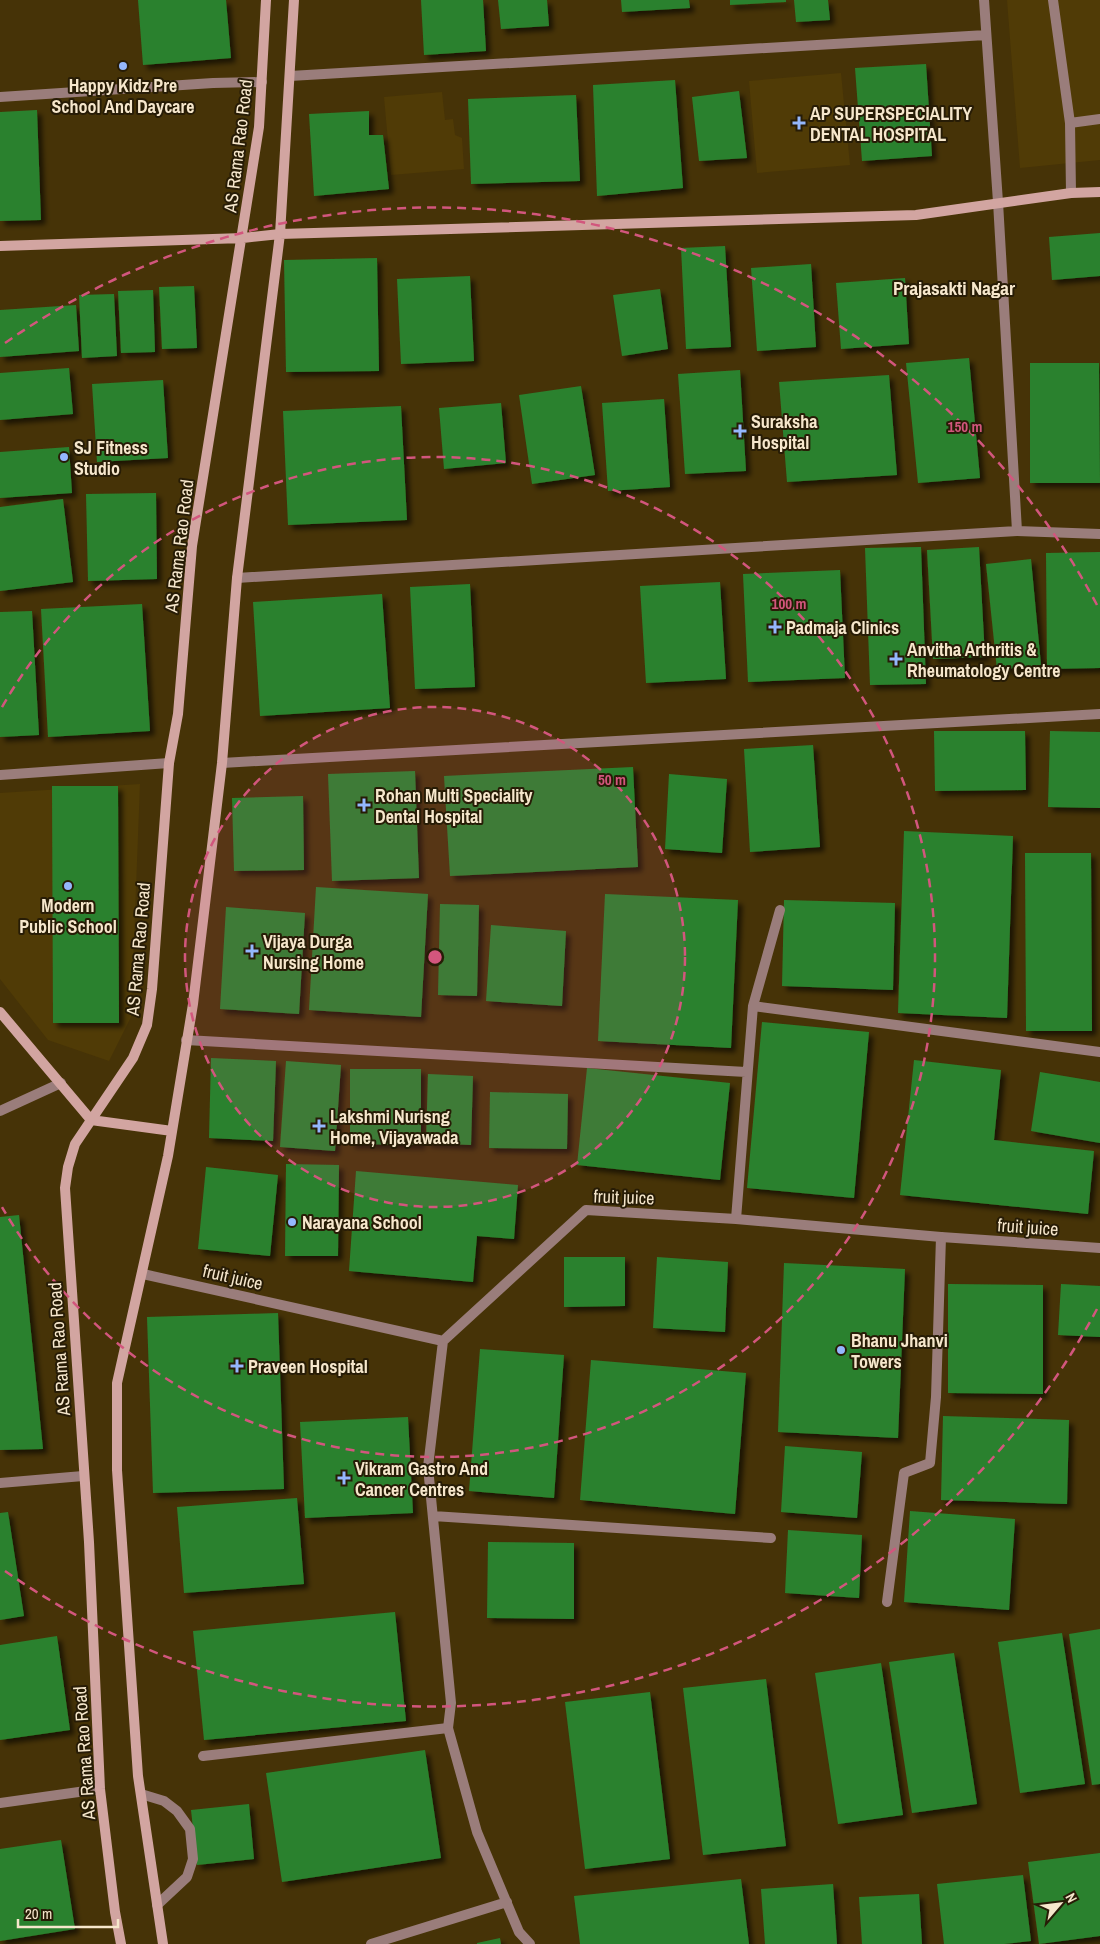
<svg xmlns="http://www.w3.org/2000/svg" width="1100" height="1944" viewBox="0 0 1100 1944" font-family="'Archivo Narrow',sans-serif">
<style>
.built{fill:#503b06}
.building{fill:#2b812e;filter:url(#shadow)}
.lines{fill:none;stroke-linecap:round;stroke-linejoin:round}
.lane{stroke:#9a7d7b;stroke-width:10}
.street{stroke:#9a7d7b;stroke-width:10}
.secondary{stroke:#d2a5a1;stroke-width:10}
.ring{fill:none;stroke:#d2567d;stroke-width:2.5;stroke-dasharray:9 6}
.poi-dot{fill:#94b7fd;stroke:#271c06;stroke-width:2}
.labels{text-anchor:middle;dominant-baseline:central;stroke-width:4;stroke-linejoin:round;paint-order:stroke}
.poi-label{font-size:18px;font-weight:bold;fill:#f6e7cc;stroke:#271c06;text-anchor:start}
.street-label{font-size:18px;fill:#f6e7cc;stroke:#271c06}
.neighbourhood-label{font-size:19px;font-weight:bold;fill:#f6e7cc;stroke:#271c06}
.centre{fill:#d2567d;stroke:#271c06;stroke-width:2.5}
.ring-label{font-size:15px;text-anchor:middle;font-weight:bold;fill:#d2567d;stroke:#271c06;stroke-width:4;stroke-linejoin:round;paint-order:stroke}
</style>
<defs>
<filter id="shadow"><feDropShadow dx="4.5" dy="4.5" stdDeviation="2.5" flood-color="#0009"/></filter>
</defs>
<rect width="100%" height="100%" fill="#463307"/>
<path class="built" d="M1007,0H1100V160L1020,168Z
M841,73L850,165L757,173L749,81Z
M442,92L445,120L453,119L455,135L462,138L464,169L391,175L384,97Z
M140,784L131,1017L109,1061L48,1040L0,979V793Z"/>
<path class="building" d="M138,0H226L231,58L143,65Z
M421,0H483L486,51L424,55Z
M498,0H547L549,26L501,29Z
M621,0H689L690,8L622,12Z
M730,0H786V2L730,5Z
M794,0H828L830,20L796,22Z
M926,64L932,156L862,161L855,68Z
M675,80L683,188L597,196L593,85Z
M739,91L747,158L699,161L692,97Z
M576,95L580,181L471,184L468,99Z
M37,110L41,220L0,221V112Z
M369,111V135H383L389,189L314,196L309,114Z
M1100,233V276L1052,280L1049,237Z
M725,246L731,347L686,349L681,248Z
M377,258L379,371L286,372L284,260Z
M811,264L816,347L757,351L751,268Z
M470,276L474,361L401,364L397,279Z
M905,278L909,344L841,349L836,283Z
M194,286L197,348L162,349L159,287Z
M660,289L668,349L622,356L613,295Z
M153,290L155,352L121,353L118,291Z
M114,294L117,356L82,358L79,295Z
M76,305L79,351L0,357V310Z
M969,358L980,478L918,483L906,363Z
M1030,363H1099L1100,483H1030Z
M69,368L73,414L0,420V373Z
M740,370L746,471L685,474L678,374Z
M889,375L897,475L787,482L779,382Z
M163,380L168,458L97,462L92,384Z
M581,386L595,475L532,484L519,395Z
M664,399L670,487L608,491L602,403Z
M501,403L506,463L444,469L439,408Z
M401,406L407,520L288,525L283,411Z
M69,447L72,493L0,498V452Z
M156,493L157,579L88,581L86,494Z
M63,499L73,582L0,591V507Z
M921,547L926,684L870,685L865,548Z
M979,547L985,657L933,659L927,550Z
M1100,552V668L1047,669L1046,553Z
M1031,559L1041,665L997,670L986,564Z
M840,570L845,678L748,682L743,574Z
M720,582L726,679L646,683L640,586Z
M470,584L475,687L415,689L410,587Z
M382,594L390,708L260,716L253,602Z
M142,604L150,731L48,737L41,609Z
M32,611L39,735L0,737V612Z
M934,731H1025L1026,790L935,791Z
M1050,731L1100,732V808L1048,807Z
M813,745L820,847L750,852L744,749Z
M633,767L638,867L450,876L444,776Z
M415,771L419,878L332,881L328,774Z
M669,774L727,779L722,853L665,849Z
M52,786H118L119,1023H53Z
M303,796L304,870L234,871L232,798Z
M904,831L1013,836L1007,1018L898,1013Z
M1025,853H1091L1092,1031H1026Z
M316,887L428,894L421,1017L309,1010Z
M605,894L738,900L731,1048L598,1041Z
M784,900L895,903L893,990L782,986Z
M440,904L479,905L477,996L438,995Z
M226,907L305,913L299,1014L220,1009Z
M491,925L566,931L562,1006L486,1001Z
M762,1022L869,1032L854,1198L747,1188Z
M211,1058L276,1061L273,1141L209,1138Z
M914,1060L1001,1070L994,1140L1094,1151L1088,1214L900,1195Z
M286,1061L341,1065L335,1151L280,1147Z
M587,1068L730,1083L720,1180L577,1165Z
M350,1069H421V1145L350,1144Z
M1040,1072L1100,1082V1143L1031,1131Z
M428,1074L473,1076L471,1145L426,1143Z
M490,1092L568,1094L567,1149L489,1148Z
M286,1164L339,1165L338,1256H285Z
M206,1167L278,1175L270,1256L198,1249Z
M356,1171L518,1185L514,1239L477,1236L473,1282L349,1271Z
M19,1215L43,1449L0,1450V1217Z
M564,1257H625V1306L564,1307Z
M657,1257L728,1262L725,1332L653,1328Z
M784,1263L905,1269L898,1438L778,1432Z
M948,1284L1043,1285V1394L948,1393Z
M1061,1284L1100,1286V1337L1058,1335Z
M278,1313L284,1489L153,1493L147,1317Z
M480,1349L564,1355L554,1498L469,1491Z
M591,1360L746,1373L735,1514L580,1500Z
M943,1416L1069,1420L1067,1504L941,1500Z
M408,1417L413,1513L305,1518L300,1422Z
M785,1446L862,1452L857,1518L781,1512Z
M297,1498L304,1584L184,1593L177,1507Z
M910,1511L1015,1519L1009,1610L904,1602Z
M8,1512L24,1616L0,1620V1513Z
M788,1530L862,1535L859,1598L785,1593Z
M488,1542L574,1543V1619L487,1618Z
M395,1612L406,1721L204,1740L193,1631Z
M1100,1629V1784L1092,1785L1069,1634Z
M1062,1633L1085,1784L1020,1793L998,1642Z
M57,1636L70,1730L0,1740V1645Z
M954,1653L977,1804L912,1813L889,1662Z
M881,1663L903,1815L838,1824L815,1673Z
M766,1679L786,1846L703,1855L683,1688Z
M650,1692L670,1859L585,1869L565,1702Z
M425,1750L441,1858L282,1882L266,1773Z
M249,1804L254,1859L197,1865L191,1810Z
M61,1840L75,1929L0,1941V1849Z
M1100,1853V1936L1039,1944L1028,1862Z
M1023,1875L1031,1941L1004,1944H944L937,1884Z
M741,1879L749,1944H580L574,1896Z
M833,1884L837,1944H765L761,1889Z
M919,1894L922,1944H862L859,1897Z
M500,1938L501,1944H477V1943Z"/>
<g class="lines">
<path class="lane" d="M1053,0L1070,123L1071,193
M1070,123L1100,119
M887,1602L904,1473L930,1463L936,1397L941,1237
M203,1756L448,1728
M141,1794L164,1801L177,1811L190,1829L193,1859L187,1877L157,1905"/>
<path class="street" d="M290,76L986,35
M0,97L213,83L262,82
M1017,531L1100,534
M237,578L1017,531L998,202L984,0
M222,763L1100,714
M0,775L169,763
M753,1006L1100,1052
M186,1040L746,1072
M0,1111L61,1083
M736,1219L753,1006L780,910
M143,1274L443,1341L586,1210L736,1219L941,1237L1100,1248
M443,1341L428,1467L451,1703L448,1728L477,1832L519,1932L530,1944
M0,1483L83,1476
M433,1516L771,1538
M0,1803L100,1789
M371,1944L507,1902"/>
<path class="secondary" d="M0,246L243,238L280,234L916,215L1071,193L1100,192
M0,1012L91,1120L172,1131
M121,1944L115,1912L100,1789L89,1542L65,1188L68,1167L75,1144L133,1058L147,1025L152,989L169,763L178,714L192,546L259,127L266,0
M163,1944L138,1776L117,1470V1383L168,1156L193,1004L222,763L237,578L280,234L294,0"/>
</g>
<circle cx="435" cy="957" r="250" fill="#d2567d" fill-opacity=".12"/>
<g class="ring">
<circle cx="435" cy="957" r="250"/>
<path d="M2 707A500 500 0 1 1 2 1207"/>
<path d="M1097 1309A750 750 0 0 1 5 1571M5 343A750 750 0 0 1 1097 605"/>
</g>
<g class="poi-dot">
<circle cx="123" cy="66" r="5"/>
<path d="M796.5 115.5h5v5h5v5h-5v5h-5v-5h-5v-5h5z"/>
<path d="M737.5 423.5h5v5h5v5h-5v5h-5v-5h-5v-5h5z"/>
<circle cx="64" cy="457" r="5"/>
<path d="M772.5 619.5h5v5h5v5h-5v5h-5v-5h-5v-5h5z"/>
<path d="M893.5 651.5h5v5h5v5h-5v5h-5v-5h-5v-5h5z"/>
<path d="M361.5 797.5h5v5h5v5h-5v5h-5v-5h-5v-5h5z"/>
<circle cx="68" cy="886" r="5"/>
<path d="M249.5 943.5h5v5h5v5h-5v5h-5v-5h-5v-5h5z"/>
<path d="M316.5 1118.5h5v5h5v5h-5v5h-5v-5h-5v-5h5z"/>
<circle cx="292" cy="1222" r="5"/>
<circle cx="841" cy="1350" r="5"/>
<path d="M234.5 1358.5h5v5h5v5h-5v5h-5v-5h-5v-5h5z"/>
<path d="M341.5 1470.5h5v5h5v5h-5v5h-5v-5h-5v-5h5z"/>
</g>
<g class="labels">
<g class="poi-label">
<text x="123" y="85" text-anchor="middle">Happy Kidz Pre<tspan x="123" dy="21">School And Daycare</tspan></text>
<text x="810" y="113">AP SUPERSPECIALITY<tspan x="810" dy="21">DENTAL HOSPITAL</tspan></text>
<text x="751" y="421">Suraksha<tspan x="751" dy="21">Hospital</tspan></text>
<text x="74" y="447">SJ Fitness<tspan x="74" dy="21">Studio</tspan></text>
<text x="786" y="627">Padmaja Clinics</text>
<text x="907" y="649">Anvitha Arthritis &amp;<tspan x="907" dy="21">Rheumatology Centre</tspan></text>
<text x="375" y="795">Rohan Multi Speciality<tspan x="375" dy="21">Dental Hospital</tspan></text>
<text x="68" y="905" text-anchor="middle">Modern<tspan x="68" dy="21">Public School</tspan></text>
<text x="263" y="941">Vijaya Durga<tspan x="263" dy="21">Nursing Home</tspan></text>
<text x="330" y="1116">Lakshmi Nurisng<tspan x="330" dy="21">Home, Vijayawada</tspan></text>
<text x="302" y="1222">Narayana School</text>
<text x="851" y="1340">Bhanu Jhanvi<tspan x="851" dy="21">Towers</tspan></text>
<text x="248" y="1366">Praveen Hospital</text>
<text x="355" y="1468">Vikram Gastro And<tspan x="355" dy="21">Cancer Centres</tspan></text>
</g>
<g class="street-label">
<text transform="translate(238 146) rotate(-83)">AS Rama Rao Road</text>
<text transform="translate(179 546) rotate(-83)">AS Rama Rao Road</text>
<text transform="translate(138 949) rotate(-85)">AS Rama Rao Road</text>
<text transform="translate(624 1197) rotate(2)">fruit juice</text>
<text transform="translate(1028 1227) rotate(4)">fruit juice</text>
<text transform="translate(233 1277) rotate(13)">fruit juice</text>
<text transform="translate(59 1349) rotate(-94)">AS Rama Rao Road</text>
<text transform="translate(84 1753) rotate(-94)">AS Rama Rao Road</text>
</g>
<g class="neighbourhood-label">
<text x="954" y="288">Prajasakti Nagar</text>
</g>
</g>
<circle cx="435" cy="957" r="8" class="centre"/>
<g class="ring-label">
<text x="965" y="432">150 m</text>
<text x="789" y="609">100 m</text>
<text x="612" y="785">50 m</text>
</g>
<g transform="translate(1060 1904) rotate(62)" stroke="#271c06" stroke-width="4" paint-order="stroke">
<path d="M0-4L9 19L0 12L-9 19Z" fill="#f6e7cc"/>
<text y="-8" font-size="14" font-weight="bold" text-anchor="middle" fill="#f6e7cc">N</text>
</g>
<path d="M18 1919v8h100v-8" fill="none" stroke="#f6e7cc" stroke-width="2.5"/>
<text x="25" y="1919" font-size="15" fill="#f6e7cc" stroke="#271c06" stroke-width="4" paint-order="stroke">20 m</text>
</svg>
